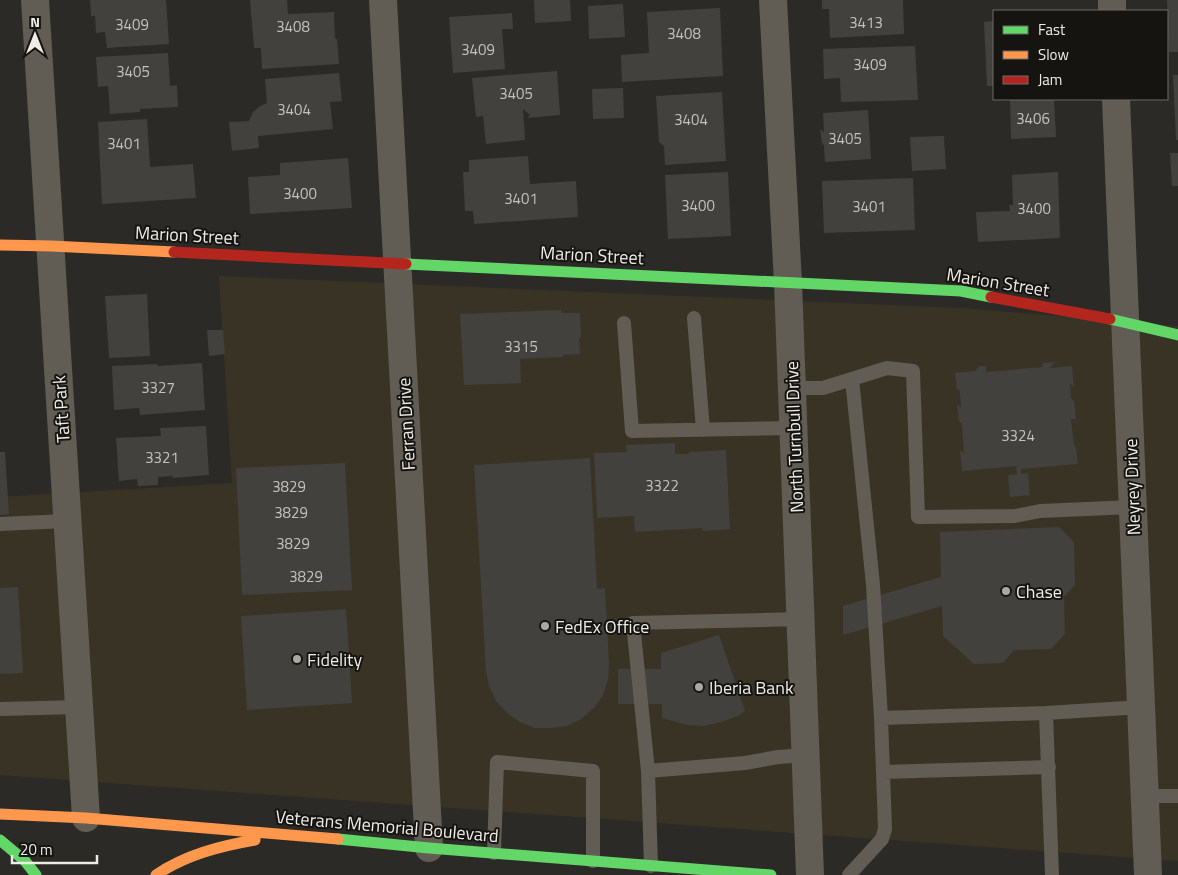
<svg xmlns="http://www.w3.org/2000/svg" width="1178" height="875" viewBox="0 0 1178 875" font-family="'Titillium Web',sans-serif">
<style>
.built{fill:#393326}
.building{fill:#43413d}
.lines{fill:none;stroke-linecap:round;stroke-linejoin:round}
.lane{stroke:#615c54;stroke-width:14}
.street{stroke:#615c54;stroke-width:28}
.fast{stroke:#63d668;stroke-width:11}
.slow{stroke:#ff974d;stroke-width:11}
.jam{stroke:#b3261e;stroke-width:11}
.poi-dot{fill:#aaa8a3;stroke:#151410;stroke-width:2}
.labels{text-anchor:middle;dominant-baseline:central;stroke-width:4;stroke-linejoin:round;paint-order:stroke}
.number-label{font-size:15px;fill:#c3c1bc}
.street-label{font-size:18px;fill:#eeece6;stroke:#151410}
.poi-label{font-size:18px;fill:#eeece6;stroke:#151410;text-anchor:start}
</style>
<rect width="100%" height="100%" fill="#2c2a26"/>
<path class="built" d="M219,276L961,308L1178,326V861L0,775V497L232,483Z"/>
<path class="building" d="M90,0H166L169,44L107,48L105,32L96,33L95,16H91Z
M250,0H287L288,14L334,12L335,38L337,40L339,64L262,69L261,48H254Z
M534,0H570L571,21L535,23Z
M822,0H903L904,34L830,38L829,9H822Z
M1167,0H1178V52H1169Z
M623,4L625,37L589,39L588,6Z
M720,8L723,76L622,82L621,55L649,53L647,12Z
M512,13L513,29H502L505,69L453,73L449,17Z
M994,21V86H987L984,22Z
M915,46L918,100L841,102L840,78L824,79L823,49Z
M168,53L170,86L177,85L178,107L140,109V112L110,114L108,86L98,87L96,57Z
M557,71L560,115L527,118L530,115L523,109L525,140L486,144L483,116L476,117L472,78Z
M339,73L342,101L330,102L333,129L258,136L259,148L232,151L229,122L249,121L253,112L260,106L267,103L265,79Z
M1173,75H1178V140H1176Z
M623,88L624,118L593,119L592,89Z
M722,92L726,161L665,165L664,146L659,142L656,96Z
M1010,99H1054L1056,137L1011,139Z
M868,110L871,159L825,162L824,145L822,143L820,129L824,132L823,113Z
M147,119L150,167L193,164L196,198L102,204L98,122Z
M944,136L946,169L912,171L910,137Z
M1170,153H1178V186H1172Z
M528,156L530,184L576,181L578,217L474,224L473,211H465L463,172H469V160Z
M348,158L352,208L250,214L248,177L280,175V163Z
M728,172L731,236L668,239L665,175Z
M1058,172L1060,238L978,242L976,212L1010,211L1009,205H1013L1012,175Z
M913,178L915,230L824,233L822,181Z
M147,294L150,356L109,358L105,296Z
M561,310L562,313H580L581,338H579L580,354L563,355V357L520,359L521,383L464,385L460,314Z
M207,330H223L225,354L209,356Z
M1055,362L1050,368L1072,366L1074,387L1070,383L1071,398L1074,401L1076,419H1071L1074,445L1076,448L1078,464L1021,469V474L1028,473L1030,495L1010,497L1008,475L1017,474L1016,466L962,471L960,450L964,454L962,424L959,421L957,404L961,408L960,391L957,389L955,373L975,371L980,366H986V372L1043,367L1042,363Z
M202,363L205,410L140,415L139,408L114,410L112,366L157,364L158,366Z
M206,426L209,475L172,478L173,476L158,477V485L138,486L137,479L119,481L116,438L161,436L160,428Z
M675,443V454H689V452L726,450L730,529L703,531L702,528L635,532L634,516L597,518L594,453L627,452L626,445Z
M0,452H5L9,514L0,515Z
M590,458L597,589L605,588L609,664L608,680L603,695L594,708L581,719L567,726L551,728H535L520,722L507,713L496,701L489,686L486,671L474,465Z
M345,463L352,590L242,595L236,468Z
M1059,527L1074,542L1075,585L1064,597L1065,634L1051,649L1014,650L1003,663L974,664L943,636L942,606L843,635V606L941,577L940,532Z
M18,587L23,673L0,674V588Z
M346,609L352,703L247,710L241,616Z
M719,635L745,711L738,716L721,722L704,726L687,725L662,718V704H618V669H661V653Z"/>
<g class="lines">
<path class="lane" d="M694,318L703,430
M624,323L632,431L794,428
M852,379L873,585L881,718
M792,388H823L887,368L913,371L918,517L1015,516L1040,511L1133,507
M0,524L67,521
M0,709L79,707
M1046,713L881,718L883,772L1049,767
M648,771L633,623L801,619
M1146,796H1178
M494,853L497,762L593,771V861
M651,866L648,771L745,763L778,757L806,755
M849,875L882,839L885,829L883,772
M1052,875L1046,713L1142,707"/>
<path class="street" d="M35,0L86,818
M383,0L429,848
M773,0L788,283L810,875
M1112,0V11
M1116,99L1148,875"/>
<path class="fast" d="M406,264L961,291L991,297
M1110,319L1178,335
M338,839L429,848L771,875
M0,840L25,861L36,875"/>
<path class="slow" d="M0,245L51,246L174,252
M0,814L86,818L338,839
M156,875C185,855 220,846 255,840"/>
<path class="jam" d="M174,252L406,264
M991,297L1110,319"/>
</g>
<g class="poi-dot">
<circle cx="1006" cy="591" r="5"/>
<circle cx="545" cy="626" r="5"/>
<circle cx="297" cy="659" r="5"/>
<circle cx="699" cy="687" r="5"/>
</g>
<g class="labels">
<g class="number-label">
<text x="866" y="22">3413</text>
<text x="132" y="24">3409</text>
<text x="293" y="26">3408</text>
<text x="684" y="33">3408</text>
<text x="478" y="49">3409</text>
<text x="870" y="64">3409</text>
<text x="133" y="71">3405</text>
<text x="516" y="93">3405</text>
<text x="294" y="109">3404</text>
<text x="1033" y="118">3406</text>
<text x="691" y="119">3404</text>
<text x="845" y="138">3405</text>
<text x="124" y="143">3401</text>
<text x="300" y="193">3400</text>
<text x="521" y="198">3401</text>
<text x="698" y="205">3400</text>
<text x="869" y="206">3401</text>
<text x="1034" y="208">3400</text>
<text x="521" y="346">3315</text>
<text x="158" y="387">3327</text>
<text x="1018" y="435">3324</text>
<text x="162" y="457">3321</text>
<text x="662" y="485">3322</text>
<text x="289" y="486">3829</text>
<text x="291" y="512">3829</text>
<text x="293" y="543">3829</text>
<text x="306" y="576">3829</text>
</g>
<g class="street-label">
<text transform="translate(187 235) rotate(3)">Marion Street</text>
<text transform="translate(592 255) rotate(3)">Marion Street</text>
<text transform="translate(998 282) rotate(9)">Marion Street</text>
<text transform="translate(61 409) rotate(-94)">Taft Park</text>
<text transform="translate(406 424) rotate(-93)">Ferran Drive</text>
<text transform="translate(794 437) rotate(-92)">North Turnbull Drive</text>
<text transform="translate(1132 487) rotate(-92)">Neyrey Drive</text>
<text transform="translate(387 826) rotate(5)">Veterans Memorial Boulevard</text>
</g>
<g class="poi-label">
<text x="1016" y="591">Chase</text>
<text x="555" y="626">FedEx Office</text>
<text x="307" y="659">Fidelity</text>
<text x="709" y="687">Iberia Bank</text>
</g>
</g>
<rect x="993" y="10" width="175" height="90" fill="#151410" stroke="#6c6a66"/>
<rect x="1003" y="26" width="25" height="8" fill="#63d668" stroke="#6c6a66"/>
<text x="1038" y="35" font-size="15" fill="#eeece6">Fast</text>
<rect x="1003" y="51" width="25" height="8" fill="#ff974d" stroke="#6c6a66"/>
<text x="1038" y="60" font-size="15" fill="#eeece6">Slow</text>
<rect x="1003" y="76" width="25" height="8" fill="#b3261e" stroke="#6c6a66"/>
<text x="1038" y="85" font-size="15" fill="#eeece6">Jam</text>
<g transform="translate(35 35)" stroke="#151410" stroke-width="4" paint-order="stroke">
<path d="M0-4L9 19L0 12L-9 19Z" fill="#eeece6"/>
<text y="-8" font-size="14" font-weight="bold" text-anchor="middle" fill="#eeece6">N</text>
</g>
<path d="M12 855v8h85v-8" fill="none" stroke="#eeece6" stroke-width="2.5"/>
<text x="20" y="855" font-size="15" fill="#eeece6" stroke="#151410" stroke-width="4" paint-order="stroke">20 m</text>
</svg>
